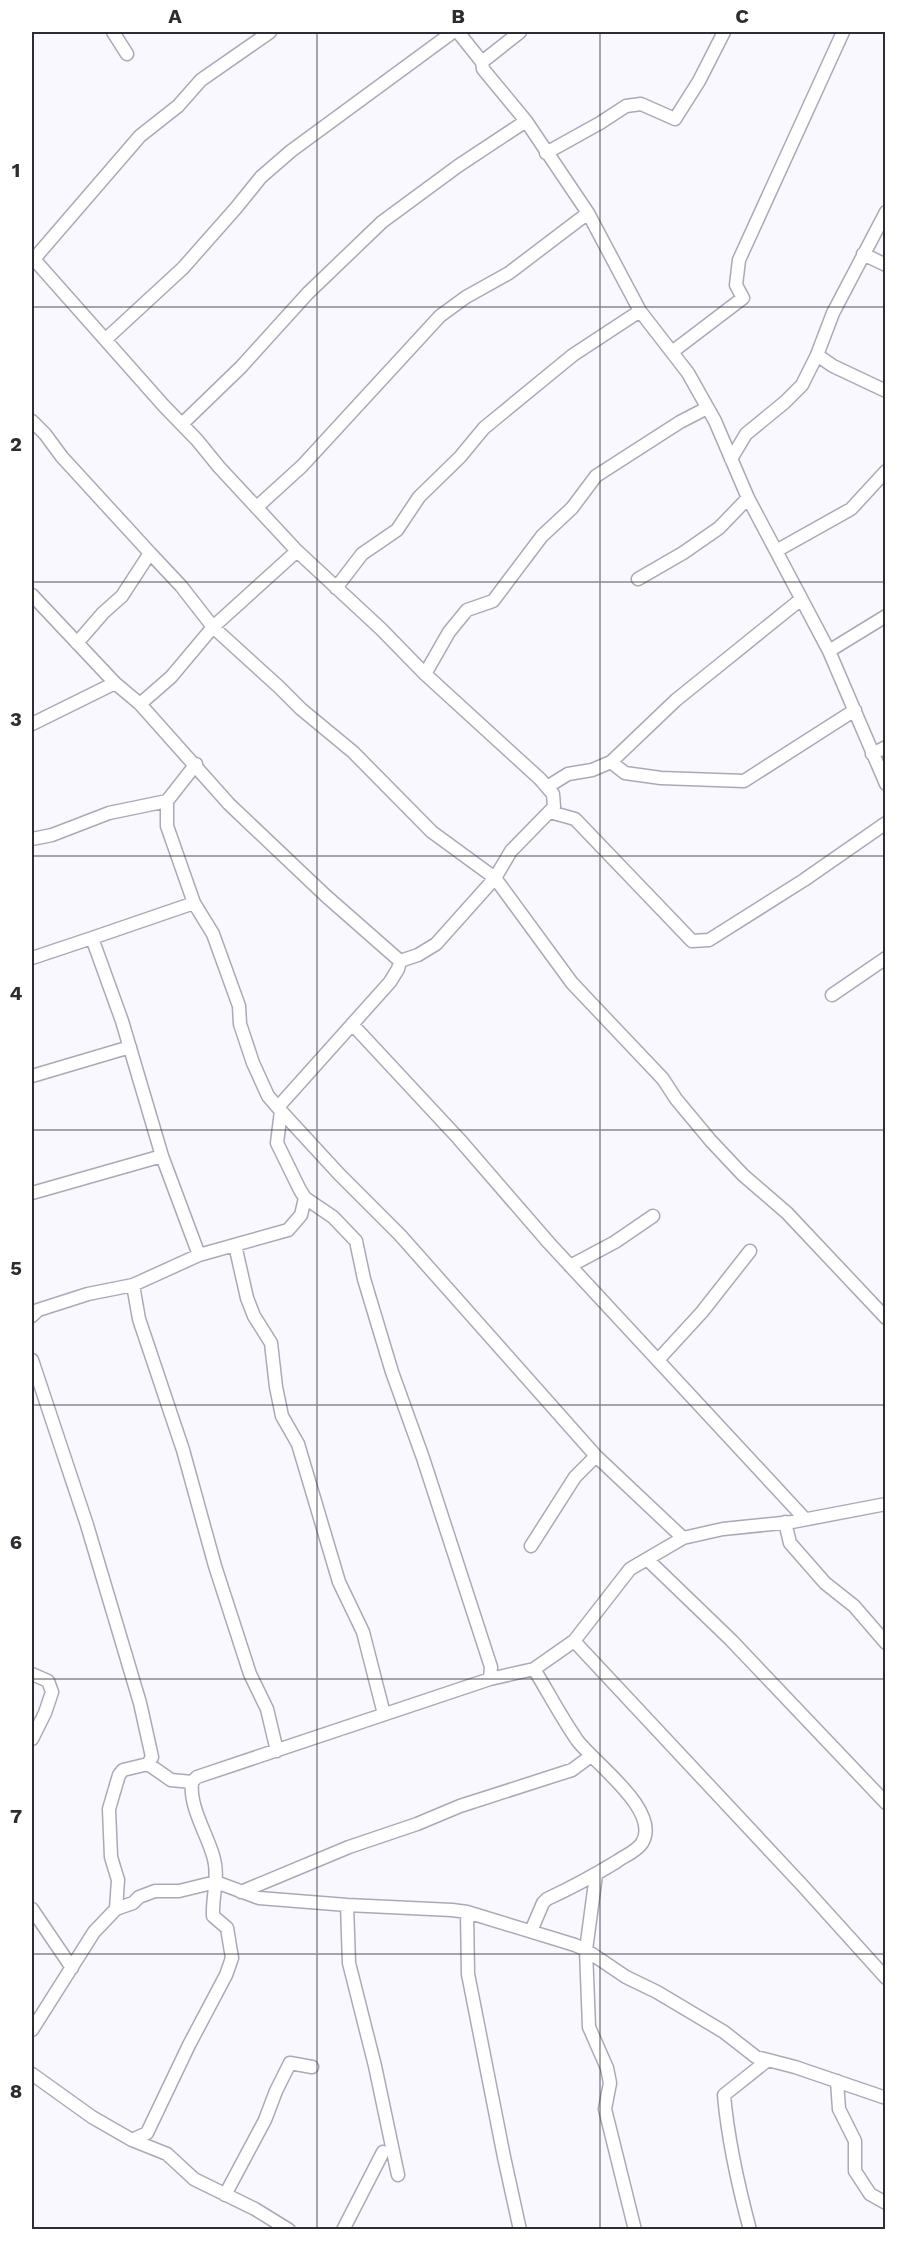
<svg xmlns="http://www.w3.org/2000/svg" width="917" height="2261" viewBox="0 0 917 2261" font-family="'Work Sans',sans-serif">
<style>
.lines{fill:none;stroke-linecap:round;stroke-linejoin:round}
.minor-casing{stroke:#aba9b8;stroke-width:15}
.minor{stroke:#fff;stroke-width:12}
.grid{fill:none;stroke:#2c2c32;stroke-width:1.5;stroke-opacity:0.55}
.neatline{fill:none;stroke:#2c2c32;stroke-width:2}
.grid-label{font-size:20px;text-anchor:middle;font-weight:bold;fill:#2c2c32}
</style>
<rect width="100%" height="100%" fill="#f8f8fe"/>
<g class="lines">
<defs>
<path id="minor" d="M113,32L127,54
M458,32L482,62L483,69L526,121L588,213L640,311L688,373L715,421L748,498L829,651L886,784
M482,62L520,32
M546,153L600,123L626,106L641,104L675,119L699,81L724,32
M886,212L833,313L817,355L833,366L886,391
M863,254L886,265
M32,257L164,406L197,440L219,467L297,551L381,629L425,674L540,779L553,794L554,807L511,851L495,878L436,944L418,955L400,961
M34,259L140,136L178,106L201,80L270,32
M106,339L183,268L236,208L261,177L291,151L453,32
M672,352L743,298L736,285L739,260L843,32
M32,421L45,434L62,457L150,553L122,596L103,613L77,643
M182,424L241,367L308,293L382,222L458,166L526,121
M731,459L746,434L785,402L802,385L817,355
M257,507L302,466L440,316L466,297L509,273L588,213
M776,551L851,509L886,471
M150,553L181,586L213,627L279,687L301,709L353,752L432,832L495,878L572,983L663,1079L676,1099L711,1141L743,1175L787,1213L886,1318
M638,579L683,553L719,528L748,498
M336,588L362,554L397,530L419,497L460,457L484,428L573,355L640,311
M32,595L115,683L140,704L229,804L326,896L400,961
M829,651L886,616
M425,674L449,632L467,610L493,601L542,536L572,508L596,476L680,422L707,408
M140,704L171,677L213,627L297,551
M32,724L115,683
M872,754L886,747
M611,762L625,773L661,778L744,781L855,710
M547,787L568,774L592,770L611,762L676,700L800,600
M550,812L575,819L692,941L709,940L804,880L886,823
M32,839L52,835L109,813L167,801
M194,903L167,826V801L196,764
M32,958L92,938
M832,995L886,958
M352,1024L459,1139L549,1243L805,1519
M32,1076L130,1047
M279,1106L390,982L398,969L400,961
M281,1111L339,1174L400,1235L596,1456L683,1538
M162,1156L199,1255
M32,1193L162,1156L122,1021L92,938L194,903L213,934L239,1006L240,1024L253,1063L268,1096L281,1111L277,1143L300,1190L305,1198L333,1217L356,1241L364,1279L392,1372L423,1458L491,1667L490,1679L197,1777L192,1782C189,1808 208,1835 214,1859C219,1878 212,1897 213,1916L227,1928L232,1958L226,1975L189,2045L147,2133L132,2140
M235,1245L247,1298L254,1316L271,1343L276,1387L282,1416L298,1444L339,1582L363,1632L384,1714
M570,1266L615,1242L653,1216
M133,1285L139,1319L183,1450L215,1566L250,1674L267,1709L277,1751
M32,1316L38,1310L88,1294L133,1285L199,1255L288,1230L301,1215L305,1198
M32,1360L87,1525L140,1703L152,1757L148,1764L123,1770L119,1775L109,1809L111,1857L118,1880L116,1909
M658,1360L702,1312L750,1251
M785,1522L790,1543L825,1583L854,1606L886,1643
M531,1546L575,1477L596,1456
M648,1560L731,1640L886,1803
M574,1641L802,1885L886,1978
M32,1674L48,1681L52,1692L45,1713L32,1739
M490,1679L534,1669L574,1641L630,1569L683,1538L723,1529L792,1522L886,1504
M148,1764L171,1780L192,1782
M596,1875L586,1950L589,2027L607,2068L610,2083L605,2109L635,2230
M241,1892L349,1847L417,1824L460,1806L572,1770L591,1756
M347,1905L349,1963L375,2066L398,2175
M32,1909L72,1968
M467,1912L468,1974L504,2157L520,2230
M531,1931L543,1903L547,1899C571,1888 593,1876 616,1862C624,1856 636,1852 642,1843C662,1811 594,1763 577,1740C561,1717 548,1692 534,1669
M32,2030L94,1932L116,1909L133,1903L139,1897L155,1891H179L216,1882L259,1898L347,1905L452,1910L467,1912L575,1945L586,1950L626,1977L657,1992L724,2032L756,2057L795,2067L886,2098
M32,2074L92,2117L132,2140L167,2154L194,2179L255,2209L289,2230
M837,2081L839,2109L855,2141V2171L870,2194L886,2203
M225,2195L265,2120L276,2091L290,2063L312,2067
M343,2230L383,2152
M750,2230C738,2185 728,2141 724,2095L768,2060"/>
</defs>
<use href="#minor" class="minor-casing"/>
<use href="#minor" class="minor"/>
</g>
<path class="grid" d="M317,32V2230M600,32V2230M32,307H886M32,582H886M32,856H886M32,1130H886M32,1405H886M32,1679H886M32,1954H886"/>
<rect width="917" height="2261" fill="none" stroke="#ffffff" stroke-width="66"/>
<rect x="33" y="33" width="851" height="2195" class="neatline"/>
<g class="grid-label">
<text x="175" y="23">A</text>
<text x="458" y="23">B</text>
<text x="742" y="23">C</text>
<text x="16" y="177">1</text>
<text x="16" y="451">2</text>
<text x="16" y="726">3</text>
<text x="16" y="1000">4</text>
<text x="16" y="1275">5</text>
<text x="16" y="1549">6</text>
<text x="16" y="1823">7</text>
<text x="16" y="2098">8</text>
</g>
</svg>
